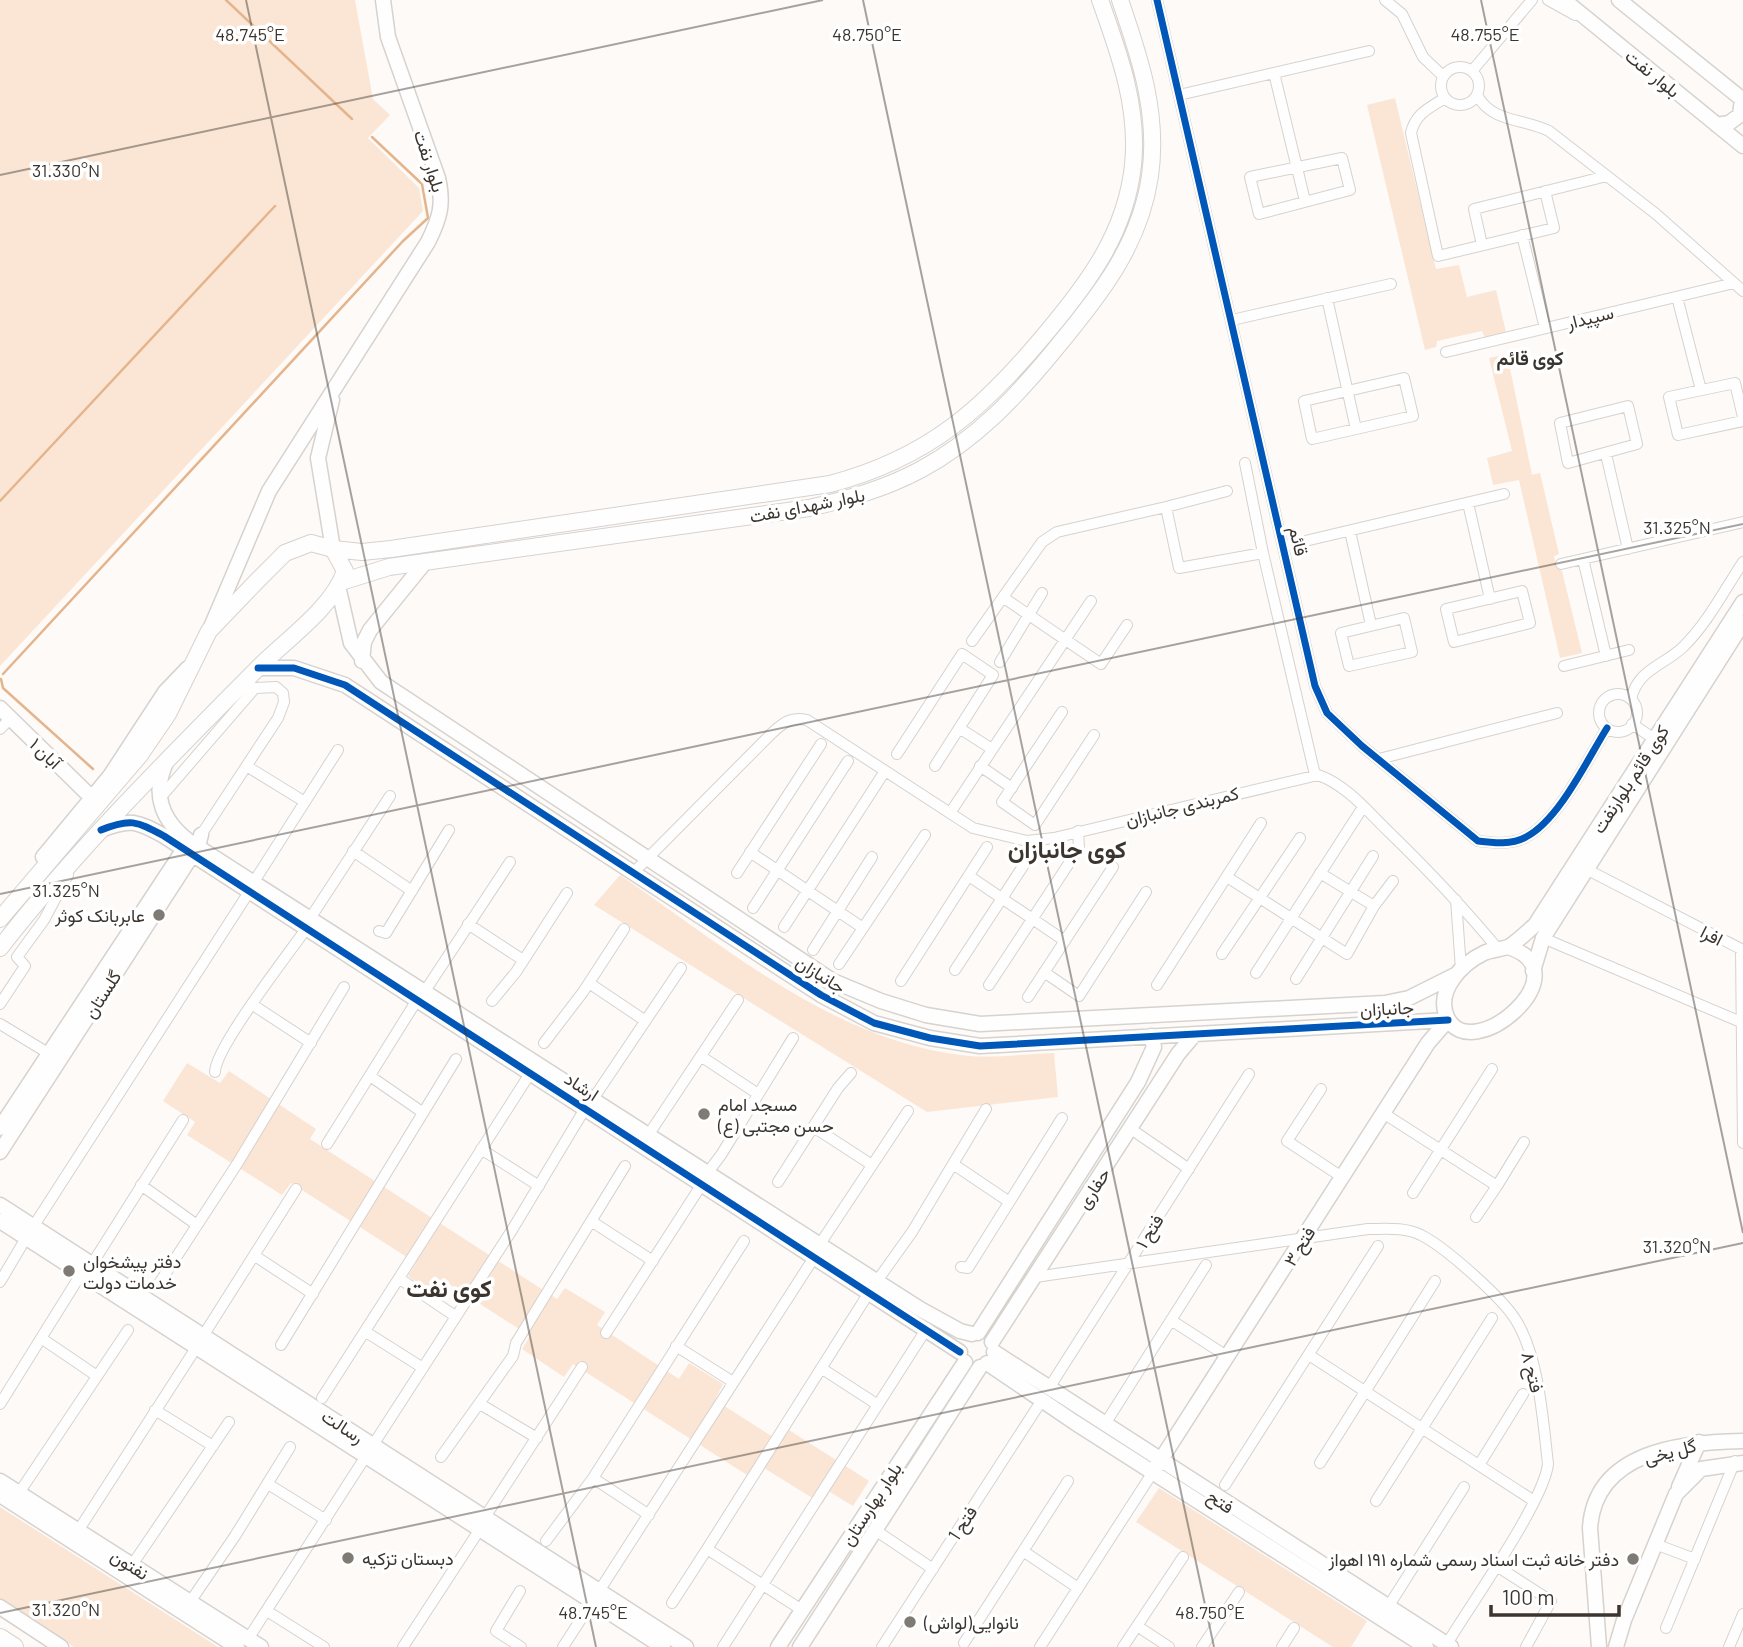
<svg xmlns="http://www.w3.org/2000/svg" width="1743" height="1647" viewBox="0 0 1743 1647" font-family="Barlow,Vazirmatn,sans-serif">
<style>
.green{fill:#fbe6d5}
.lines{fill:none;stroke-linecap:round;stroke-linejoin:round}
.stream{stroke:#e4b58d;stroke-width:2.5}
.street-casing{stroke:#d6d2ce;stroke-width:12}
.secondary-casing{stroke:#d6d2ce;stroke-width:17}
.primary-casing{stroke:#d6d2ce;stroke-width:18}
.highway-casing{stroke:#d6d2ce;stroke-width:20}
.street{stroke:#fffefe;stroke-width:10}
.secondary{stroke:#fffefe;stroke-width:14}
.primary{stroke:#fffefe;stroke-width:16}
.highway{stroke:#fffefe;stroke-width:18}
.cycleway-casing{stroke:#fff;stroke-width:11}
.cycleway{stroke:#0057b8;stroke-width:7}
.ticks{fill:none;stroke:#3c352f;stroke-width:2;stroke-opacity:0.45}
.poi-dot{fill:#807a75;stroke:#fff;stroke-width:2.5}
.labels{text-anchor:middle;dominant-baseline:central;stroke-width:7;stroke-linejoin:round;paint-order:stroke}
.street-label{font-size:18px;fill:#3c352f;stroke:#fff}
.poi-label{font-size:18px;fill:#3c352f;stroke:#fff;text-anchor:start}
.neighbourhood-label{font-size:19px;font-weight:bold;fill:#3c352f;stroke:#fff}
.district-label{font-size:24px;font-weight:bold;fill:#3c352f;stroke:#fff}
.ticks-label{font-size:18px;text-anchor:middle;fill:#3c352f;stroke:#fff;stroke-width:7;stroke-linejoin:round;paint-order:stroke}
</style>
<rect width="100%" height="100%" fill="#fdfaf8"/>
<path class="green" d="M0,0H355L373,99L390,115L368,138L419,188L423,211L0,666Z
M1395,98L1436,269L1459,265L1467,297L1496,290L1506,332L1485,338L1482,331L1437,341L1436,347L1425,350L1367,105Z
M1507,354L1532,475L1540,473L1559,554L1554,556L1556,567L1562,571L1582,653L1560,658L1519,480L1493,485L1487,458L1512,451L1489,358Z
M620,875C727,948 836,1043 969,1056C997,1058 1027,1054 1054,1053L1058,1097L927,1112L594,905Z
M187,1063L220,1083L229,1071L316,1129L310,1139L557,1299L565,1288L605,1312L597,1325L679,1379L689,1363L723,1384L715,1400L781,1442L789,1430L869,1481L853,1506L830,1492L822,1504L756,1463L747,1475L573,1364L564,1377L522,1349L530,1336L446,1282L436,1297L408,1276L416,1263L291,1183L282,1195L187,1135L195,1122L163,1101Z
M1159,1488L1367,1621L1351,1647H1333L1136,1522Z
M0,1507L218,1647H74L0,1599Z"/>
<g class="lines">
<path class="stream" d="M226,0L352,119
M0,501L275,206
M3,674L403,241L428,218L422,184L372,137
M1,679L3,688L93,769"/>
<defs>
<path id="street" d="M1157,0L1315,686L1327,713L1362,746L1478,841C1494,843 1512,845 1526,837C1559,820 1587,760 1607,728
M1385,0L1402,14L1423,57L1443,76
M1548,0L1575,15
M1441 86a19 19 0 1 1 38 0a19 19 0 1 1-38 0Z
M1472,71L1532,0
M1274,73L1305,201
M1179,95L1369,51
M1477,95C1492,123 1523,118 1549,131L1656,214L1743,291
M1445,98C1429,108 1415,114 1411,133L1438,256L1554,228L1545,191
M1342,158L1350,190L1259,214L1250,177Z
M1522,235L1545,328
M1482,245L1474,209L1607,176
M1677,297L1701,390
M1327,298L1356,429
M1232,320L1391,284
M1446,352L1734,283
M1404,378L1413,416L1312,439L1304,401Z
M1628,406L1637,444L1568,463L1560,423Z
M1743,417L1735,383L1669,397L1678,435L1743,421
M1606,454L1628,549
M1245,463L1263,553
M1468,503L1490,599
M1166,507L1227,491
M1350,531L1371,625
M1284,546L1504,494
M1583,559L1606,656
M1561,564L1743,522
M1522,591L1530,623L1454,642L1446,609Z
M1004,598L1101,664L1127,625
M1404,618L1412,652L1349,666L1341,633Z
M972,641L1042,542L1057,532L1166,507L1179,568L1263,553L1315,775
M1000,662L1042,593
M1564,666L1629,650
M1599 713a19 19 0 1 1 38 0a19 19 0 1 1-38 0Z
M1631,699C1638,669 1663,666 1683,647C1707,624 1725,589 1743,562
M1062,712L1002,802L1035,825L1094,735
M1632,724L1659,742
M959,728L992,749
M0,729L11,718
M897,754L962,654L993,675L935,766
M1379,759L1557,713
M980,766L1012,788
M248,767L305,802
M160,798L255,688L276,687L283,693L284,702L278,718L201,835
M950,813L1091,601
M353,851L412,891
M750,852L863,928
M1586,869L1741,949L1743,1143
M634,872L772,733C783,723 791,716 807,720L973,828L1027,841L1054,838L1318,775C1347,785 1368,812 1390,833C1428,870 1464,908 1498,949
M737,873L821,744
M969,876L1065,941
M1227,877L1347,954L1374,906L1320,873
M255,880L338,750
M1456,900L1461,969
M1374,906L1393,881
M753,908L848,761
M311,917L390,796
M468,924L523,960
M784,927L885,771
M379,931L386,933L449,830
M1543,938L1743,1023
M813,950L872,857
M1222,954L1300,838
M839,964L925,835
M955,970L1029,857
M1044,972L1079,996L1146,892
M1256,973L1363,807
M1296,979L1373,856
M901,981L987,847
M589,983L644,1020
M989,985L1079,848L1078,831
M1157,985L1261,823
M425,991L510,862
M1028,997L1113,867
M492,1001L516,972L567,893
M0,1004L25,966L17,957L44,920L68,875
M253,1005L311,1043
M0,1024L48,1053
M544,1043L583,992L624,929
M702,1057L758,1094
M215,1072C215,1048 289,953 306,929
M370,1076L422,1112
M1321,1089L1287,1141L1342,1177
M593,1099L681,968
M1383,1113L1497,1186L1524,1142
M815,1128L872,1165
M1131,1129L1189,1169
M649,1134L738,1000
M327,1144L417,1000
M481,1149L539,1186
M953,1164L1008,1201
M708,1172L721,1155L793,1038
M778,1182L838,1088L851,1073
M141,1185L197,1225
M1413,1193L1492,1069
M1476,1217L1497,1186
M591,1221L653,1261
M33,1227L249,892
M820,1244L908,1111
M255,1256L313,1294
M92,1264L183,1120
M961,1267L968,1268L1062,1118
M1035,1277L1368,1229C1386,1229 1404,1227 1421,1235C1445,1247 1504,1299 1517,1322C1539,1359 1543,1421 1548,1464C1544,1502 1468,1608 1445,1647
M400,1279L455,1316
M877,1281L912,1232L986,1109
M0,1282L26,1238
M160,1282L237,1164L344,987
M1171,1320L1228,1357
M366,1332L423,1368
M606,1333L702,1184
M203,1336L296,1189
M41,1338L97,1376
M281,1345L456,1059
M676,1346L733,1382
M1309,1355L1534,1501
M821,1368L878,1405
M1049,1388L1249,1074
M322,1398L531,1072
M0,1404L81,1274
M480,1404L537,1438
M155,1410L213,1446
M1105,1424L1206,1265
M373,1445L512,1230L586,1107
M441,1457L513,1356L516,1343L625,1166
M1320,1463L1435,1281
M1479,1465L1523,1394
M593,1478L649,1515
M268,1484L326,1520
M1225,1485L1378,1246
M19,1493L128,1330
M1376,1501L1492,1318
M485,1517L582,1367
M875,1530L933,1569
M78,1531L196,1348
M546,1541L593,1478L744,1241
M1655,1544L1695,1559
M707,1549L870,1291
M1023,1551L1078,1588
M132,1565L229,1422
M1495,1565L1551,1601L1526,1647
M520,1591L496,1631L521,1647
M190,1602L235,1536L290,1447
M672,1603L707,1549L802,1610
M1388,1607L1464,1487
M267,1611L324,1647
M1137,1626L1169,1647
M1666,1628L1735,1461
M248,1639L366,1456
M964,1643L1068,1481
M403,1647L480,1529
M563,1647L815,1256
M723,1647L927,1328
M882,1647L1042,1400
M1040,1647L1153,1472
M1123,1647L1183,1557
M1202,1647L1239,1592
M1282,1647L1294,1628
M1729,1647L1743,1614"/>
<path id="secondary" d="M1564,0L1743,146
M1619,0L1743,100
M1717,125L1729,123L1740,115L1742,99
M332,400L318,458L333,549
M338,586L351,643L381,682L833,981L881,1001L926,1015L980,1024L1385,1003L1409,998L1455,975
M211,627L269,491L428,242C440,218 444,204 438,178L388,37L383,0
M362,661L364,642L370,630L426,561
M258,668H294L345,685L821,995L874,1023L930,1038L980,1046L1448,1020
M0,708L92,798
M165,765C152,796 163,822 190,842L920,1309L960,1331L972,1334
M101,830C130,818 137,821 164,836L960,1352
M43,857L110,776L165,692L188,668
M1508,947C1586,971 1470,1069 1447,1017C1435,990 1463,963 1484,953C1492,949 1502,950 1510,946C1519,940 1527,932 1535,925L1743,602
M1533,971L1543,938L1743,623
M0,1128L180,855
M0,1152L198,846L201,835
M0,1205L686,1647
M0,1221L663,1647
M978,1333L1138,1082L1154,1047L1151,1036
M992,1342L1178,1054L1194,1035
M994,1352L1451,1647
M987,1363L1074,1422L1426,1647
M1153,1472L1428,1043L1448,1020
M0,1481L261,1647
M1679,1487L1699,1442
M0,1495L237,1647
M0,1607L61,1647
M778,1647L965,1362
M800,1647L980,1367
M1599,1647L1590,1528C1595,1451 1682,1442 1743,1441
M1616,1647L1624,1620L1676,1494L1701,1469L1743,1463"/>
<path id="primary" d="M333,549L362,552L391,549L830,484C929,458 984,408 1047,332C1089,282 1126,232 1133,165C1139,107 1119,53 1100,0
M341,582L389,567L809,508C848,499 884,489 920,470C976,440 1017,396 1057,347C1100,295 1140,245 1150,176C1159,114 1140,58 1120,0
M0,919L140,755L168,714L209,631L256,582L285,553L311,543L333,549L345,571C333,608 283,642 257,669C168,759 77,849 0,948"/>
<path id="highway" d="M0,1638L14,1647"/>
</defs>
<use href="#street" class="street-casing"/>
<use href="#secondary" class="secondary-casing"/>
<use href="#primary" class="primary-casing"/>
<use href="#highway" class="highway-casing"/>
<use href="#street" class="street"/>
<use href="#secondary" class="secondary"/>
<use href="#primary" class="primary"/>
<use href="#highway" class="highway"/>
<defs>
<path id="cycleway" d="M1157,0L1315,686L1327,713L1362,746L1478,841C1494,843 1512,845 1526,837C1559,820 1587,760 1607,728
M258,668H294L345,685L821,995L874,1023L930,1038L980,1046L1448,1020
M101,830C130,818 136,821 164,836L960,1352"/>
</defs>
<use href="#cycleway" class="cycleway-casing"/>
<use href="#cycleway" class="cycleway"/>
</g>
<path class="ticks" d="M246,0L596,1647M863,0L1214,1647M1481,0L1743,1233M0,175L823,0M0,894L1743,524M0,1613L1743,1243"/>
<g class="poi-dot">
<circle cx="159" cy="915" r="7"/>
<circle cx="704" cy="1114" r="7"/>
<circle cx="69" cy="1271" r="7"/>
<circle cx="348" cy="1558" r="7"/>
<circle cx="1633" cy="1559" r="7"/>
<circle cx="910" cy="1622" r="7"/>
</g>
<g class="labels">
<g class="street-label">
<text transform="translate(1653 73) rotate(39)">بلوار نفت</text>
<text transform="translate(430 161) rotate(72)">بلوار نفت</text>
<text transform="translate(1590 317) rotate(-14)">سپیدار</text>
<text transform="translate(807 505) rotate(-11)">بلوار شهدای نفت</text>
<text transform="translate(1299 541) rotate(77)">قائم</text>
<text transform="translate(46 753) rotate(44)">آبان ۱</text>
<text transform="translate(1630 779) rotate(-57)">کوی قائم بلوارنفت</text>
<text transform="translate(1182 806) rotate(-14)">کمربندی جانبازان</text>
<text transform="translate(1712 935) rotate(27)">افرا</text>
<text transform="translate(821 974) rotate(32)">جانبازان</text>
<text transform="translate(102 994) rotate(-57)">گلستان</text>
<text transform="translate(1387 1008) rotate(-3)">جانبازان</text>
<text transform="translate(582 1086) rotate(33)">ارشاد</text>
<text transform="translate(1093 1188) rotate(-57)">حفاری</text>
<text transform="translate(1149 1231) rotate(-58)">فتح ۱</text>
<text transform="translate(1299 1246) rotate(-58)">فتح ۳</text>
<text transform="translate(1533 1372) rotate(76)">فتح ۸</text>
<text transform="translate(343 1426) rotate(33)">رسالت</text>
<text transform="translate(1670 1451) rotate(-15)">گل یخی</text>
<text transform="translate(1221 1501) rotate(34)">فتح</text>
<text transform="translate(871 1504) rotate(-57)">بلوار بهارستان</text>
<text transform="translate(962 1523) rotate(-57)">فتح 1</text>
<text transform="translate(130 1564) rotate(32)">نفتون</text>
</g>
<g class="poi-label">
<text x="145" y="915" text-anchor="end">عابربانک کوثر</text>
<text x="718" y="1104">مسجد امام<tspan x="718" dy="21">حسن مجتبی (ع)</tspan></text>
<text x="83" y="1261">دفتر پیشخوان<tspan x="83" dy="21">خدمات دولت</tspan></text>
<text x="362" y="1558">دبستان تزکیه</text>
<text x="1619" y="1559" text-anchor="end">دفتر خانه ثبت اسناد رسمی شماره ۱۹۱ اهواز</text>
<text x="924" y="1622">نانوایى(لواش)</text>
</g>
<g class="neighbourhood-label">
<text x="1530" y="357">کوی قائم</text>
</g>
<g class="district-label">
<text x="1067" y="848">کوی جانبازان</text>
<text x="449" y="1287">کوی نفت</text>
</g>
</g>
<g class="ticks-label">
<text x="250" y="41">48.745°E</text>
<text x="867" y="41">48.750°E</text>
<text x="1485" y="41">48.755°E</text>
<text x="66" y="177">31.330°N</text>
<text x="1677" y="534">31.325°N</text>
<text x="66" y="897">31.325°N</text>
<text x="1677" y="1253">31.320°N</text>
<text x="66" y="1616">31.320°N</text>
<text x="593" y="1619">48.745°E</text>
<text x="1210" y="1619">48.750°E</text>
</g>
<path d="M1491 1605v10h128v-10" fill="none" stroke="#3c352f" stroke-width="3.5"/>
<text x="1502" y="1605" font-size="21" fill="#3c352f" stroke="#ffffff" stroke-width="5" paint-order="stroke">100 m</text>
</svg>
